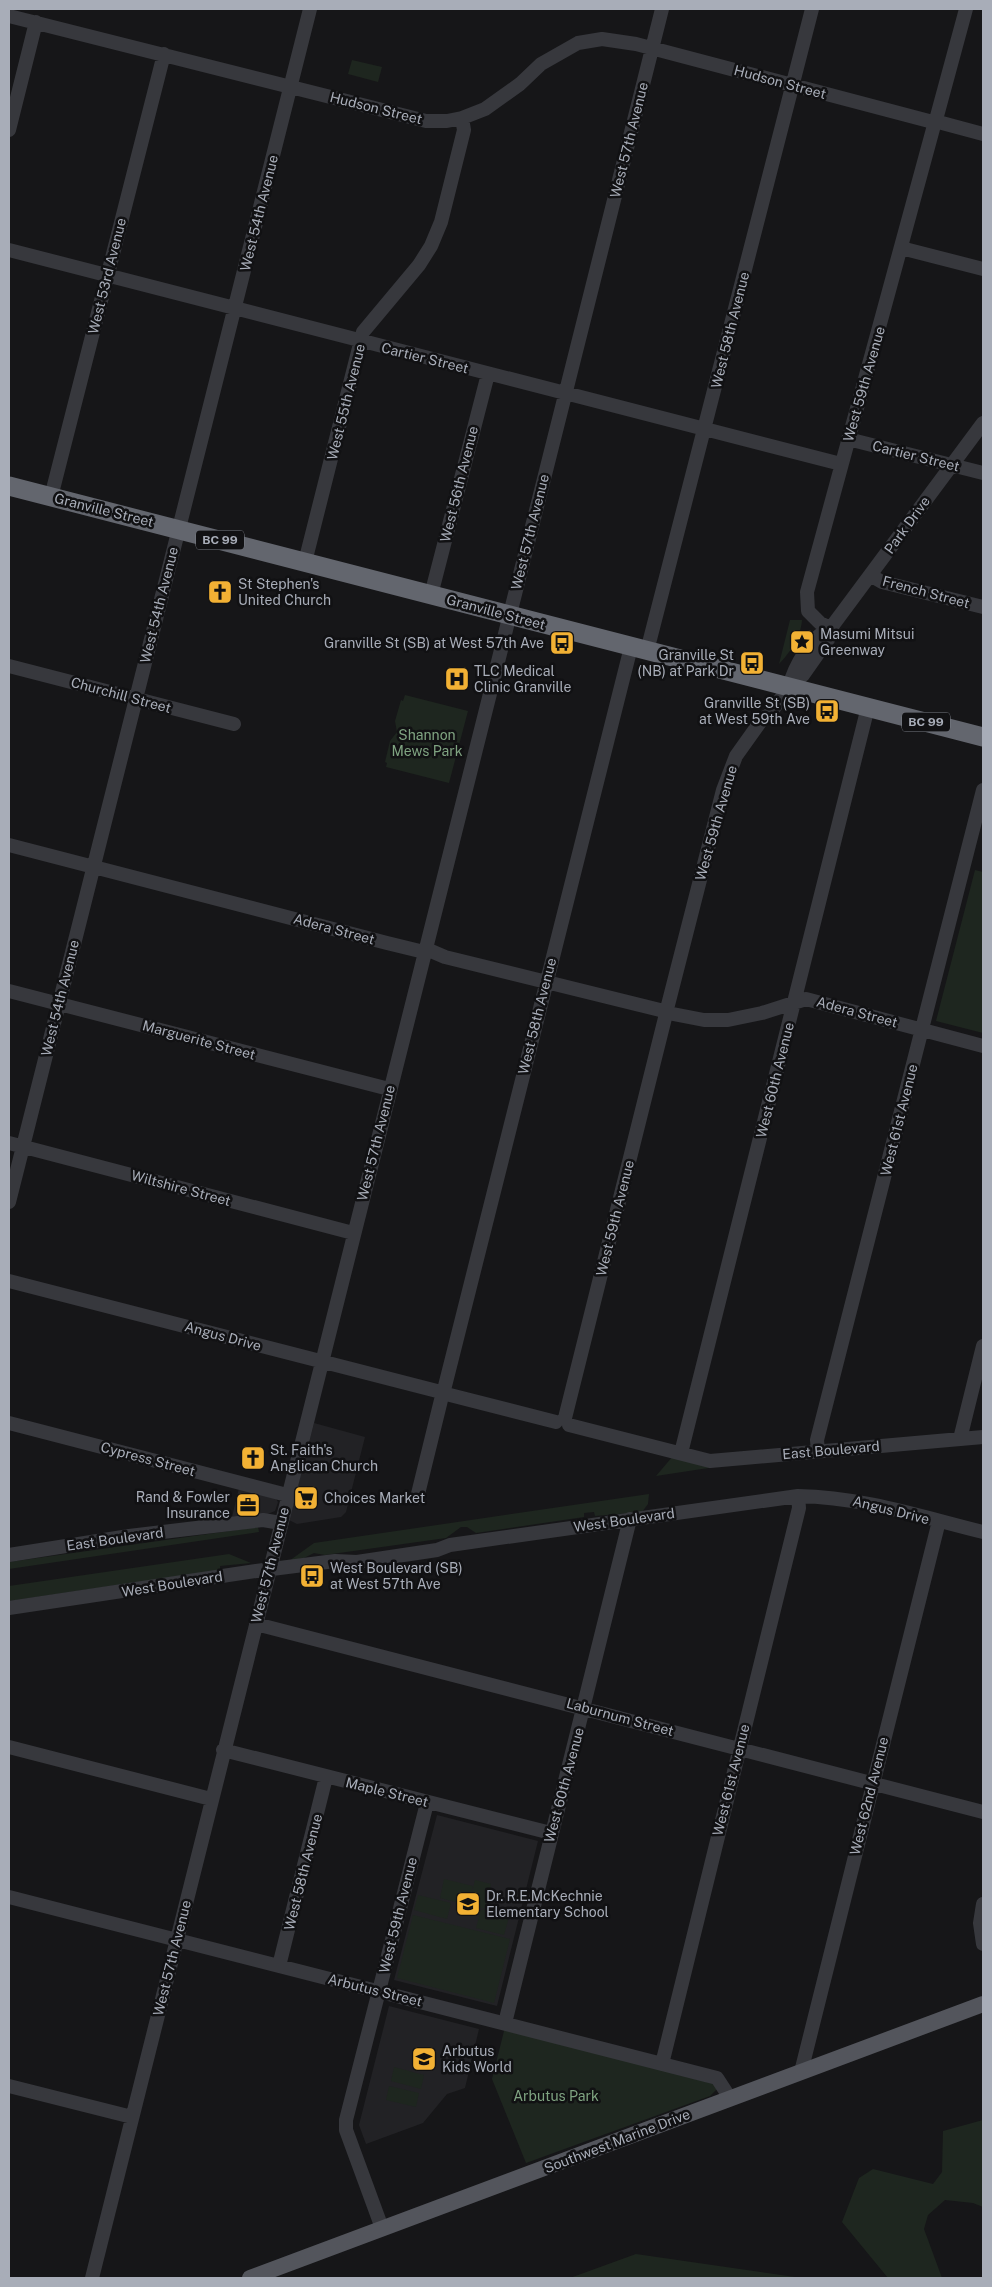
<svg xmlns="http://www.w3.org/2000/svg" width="992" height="2287" viewBox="0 0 992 2287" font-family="'Public Sans',sans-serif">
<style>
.built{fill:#222225}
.green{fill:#1e261f}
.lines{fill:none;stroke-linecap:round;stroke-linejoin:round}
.minor{stroke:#37383d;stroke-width:14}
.major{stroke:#53555c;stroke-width:16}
.highway{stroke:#63666e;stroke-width:19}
.labels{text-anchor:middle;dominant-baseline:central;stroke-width:5;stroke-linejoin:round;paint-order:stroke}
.shield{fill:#111113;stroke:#7b7e86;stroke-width:1}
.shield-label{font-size:12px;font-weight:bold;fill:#a8adb8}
.street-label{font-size:14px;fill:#a8adb8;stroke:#111113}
.poi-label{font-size:14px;fill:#a8adb8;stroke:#111113;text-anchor:start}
.park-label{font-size:14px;fill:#7fa381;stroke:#111113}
</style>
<rect width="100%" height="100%" fill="#161618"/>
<path class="built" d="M314,1423L365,1437L346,1512L341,1517L297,1524L289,1520Z
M239,1488L275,1497L278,1502L275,1511L265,1515L261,1513L232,1517Z
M437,1815L538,1841L497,2006L394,1980Z
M389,2006L479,2029L465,2088L447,2094L423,2123L366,2144L359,2125Z"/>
<path class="green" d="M352,60L382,67L378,82L348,74Z
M790,620H802C801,637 789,654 779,664Z
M405,695L468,711L449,783L386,767L387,763L385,762L390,741L397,732L395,721L401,700L403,701Z
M975,870L983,872V1033L936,1021Z
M673,1456L715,1467L656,1476Z
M649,1494L648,1504L642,1512L595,1516L594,1512L584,1513V1517L476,1533L467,1527H461L446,1538L325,1555L314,1553L304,1558L289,1561L314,1543Z
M258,1527L259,1532L9,1569V1562Z
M229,1554L251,1563L220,1566V1570L9,1601V1586Z
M444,1879L473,1886L468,1905L440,1898Z
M475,1880L491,1884L485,1909L469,1905Z
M418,1895L451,1903L447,1919L414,1910Z
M481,1909L509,1917L504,1935L476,1928Z
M413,1915L510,1939L494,2003L397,1978Z
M505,2027L717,2085L716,2090L710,2096L526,2163L492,2079Z
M394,2067L424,2075L421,2089L391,2081Z
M389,2086L419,2093L416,2107L386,2100Z
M983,2120V2207L973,2203L945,2200L928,2215L924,2229L942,2278H888L842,2222L859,2178L873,2169L933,2184L942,2172L943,2131Z
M636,2254L802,2278H570Z"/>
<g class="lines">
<path class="minor" d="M9,16L426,121H447L462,118L485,109L520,84L541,64L578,43L602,39L636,44L929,121
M937,116L966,9
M942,123L983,134
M9,130L36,22
M901,248L983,269
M9,250L841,464
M848,439L983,473
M51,497L164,54
M305,562L363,332L419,265L431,246L441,222L464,130L462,118
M870,575L882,582L983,607
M431,595L488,374
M831,628L820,623L808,611L807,592L933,129
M647,651L812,9
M9,666L234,724
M789,687C794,667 811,636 831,628
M9,845L387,943L424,952L431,951L445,957L660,1010
M9,991L389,1089
M668,1005L723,790L736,756L763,718L769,715L789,687L803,675L829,638L833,625L983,423
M673,1014L704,1020H728L762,1013L806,999L983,1046
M9,1143L353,1233
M9,1202L310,9
M9,1281L437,1391
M445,1386L631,647
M450,1395L556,1422
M565,1418L665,1018
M9,1423L287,1495
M569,1425L710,1461L983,1437
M960,1439L983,1346
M818,1451L817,1440L983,790
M681,1453L868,707
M417,1498L441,1400
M9,1555L129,1536L263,1520L281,1523
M9,1608L256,1571L335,1561L357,1562L437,1550L450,1545L798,1496C862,1497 922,1517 983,1532
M256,1624L983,1812
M9,1747L211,1799
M223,1750L551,1833
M9,1897L717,2078L730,2098
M983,1904L980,1923L983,1944
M279,1966L326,1777
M505,2023L630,1519
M662,2064L799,1508L798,1496
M801,2072L939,1521
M9,2086L132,2117
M382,2228L346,2130V2120L427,1803
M92,2278L662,9"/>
<path class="major" d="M250,2278L983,2004"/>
<path class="highway" d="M9,486L983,737"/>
</g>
<defs>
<symbol id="church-square" viewBox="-11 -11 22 22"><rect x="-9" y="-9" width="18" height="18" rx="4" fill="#f2b134" stroke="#111113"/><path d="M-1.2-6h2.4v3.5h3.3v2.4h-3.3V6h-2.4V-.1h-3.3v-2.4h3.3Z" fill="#111"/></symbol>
<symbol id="sight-square" viewBox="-11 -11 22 22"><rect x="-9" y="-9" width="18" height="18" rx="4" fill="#f2b134" stroke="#111113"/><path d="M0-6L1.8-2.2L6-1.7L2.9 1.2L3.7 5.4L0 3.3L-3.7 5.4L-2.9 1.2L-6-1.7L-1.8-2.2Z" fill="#111"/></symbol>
<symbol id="bus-square" viewBox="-11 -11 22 22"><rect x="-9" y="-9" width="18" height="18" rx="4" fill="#f2b134" stroke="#111113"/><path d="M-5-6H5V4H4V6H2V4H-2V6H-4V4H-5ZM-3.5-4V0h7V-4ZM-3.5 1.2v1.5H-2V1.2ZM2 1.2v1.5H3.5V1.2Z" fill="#111"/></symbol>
<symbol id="hospital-square" viewBox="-11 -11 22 22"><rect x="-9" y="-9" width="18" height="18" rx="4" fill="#f2b134" stroke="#111113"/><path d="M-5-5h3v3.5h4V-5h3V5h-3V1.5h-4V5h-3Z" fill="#111"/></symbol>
<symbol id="supermarket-square" viewBox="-11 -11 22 22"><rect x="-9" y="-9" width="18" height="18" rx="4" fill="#f2b134" stroke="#111113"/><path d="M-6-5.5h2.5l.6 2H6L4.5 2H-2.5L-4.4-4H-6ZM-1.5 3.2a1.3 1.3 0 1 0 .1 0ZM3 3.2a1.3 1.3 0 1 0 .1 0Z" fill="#111"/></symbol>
<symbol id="office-square" viewBox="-11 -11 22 22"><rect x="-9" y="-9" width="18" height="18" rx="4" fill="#f2b134" stroke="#111113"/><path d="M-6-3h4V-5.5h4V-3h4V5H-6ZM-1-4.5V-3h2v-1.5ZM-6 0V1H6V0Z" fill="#111"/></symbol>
<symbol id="school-square" viewBox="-11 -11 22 22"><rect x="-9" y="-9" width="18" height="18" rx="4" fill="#f2b134" stroke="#111113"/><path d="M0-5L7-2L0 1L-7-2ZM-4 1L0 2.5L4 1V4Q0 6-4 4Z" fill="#111"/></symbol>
</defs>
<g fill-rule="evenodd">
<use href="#church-square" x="206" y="578" width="28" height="28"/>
<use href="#sight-square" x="788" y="628" width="28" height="28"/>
<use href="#bus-square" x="548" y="629" width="28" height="28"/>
<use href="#bus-square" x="738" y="649" width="28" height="28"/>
<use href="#hospital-square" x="443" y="665" width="28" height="28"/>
<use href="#bus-square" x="813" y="697" width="28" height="28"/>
<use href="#church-square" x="239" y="1444" width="28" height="28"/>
<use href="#supermarket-square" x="292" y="1484" width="28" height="28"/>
<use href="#office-square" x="234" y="1491" width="28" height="28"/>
<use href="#bus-square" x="298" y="1562" width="28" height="28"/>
<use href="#school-square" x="454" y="1890" width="28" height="28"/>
<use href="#school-square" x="410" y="2045" width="28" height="28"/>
</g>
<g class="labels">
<g class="shield">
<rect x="196" y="530.5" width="48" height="19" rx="4"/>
<rect x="902" y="712.5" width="48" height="19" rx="4"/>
</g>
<g class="shield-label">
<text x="220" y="540">BC 99</text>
<text x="926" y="722">BC 99</text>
</g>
<g class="street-label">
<text transform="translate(780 82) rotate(15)">Hudson Street</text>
<text transform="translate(376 108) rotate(14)">Hudson Street</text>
<text transform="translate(629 140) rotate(-76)">West 57th Avenue</text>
<text transform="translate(259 213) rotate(-76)">West 54th Avenue</text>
<text transform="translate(107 276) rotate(-76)">West 53rd Avenue</text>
<text transform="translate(730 330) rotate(-76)">West 58th Avenue</text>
<text transform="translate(425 358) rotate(14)">Cartier Street</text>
<text transform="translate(864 384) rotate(-74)">West 59th Avenue</text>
<text transform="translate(346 402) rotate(-76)">West 55th Avenue</text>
<text transform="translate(916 456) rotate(14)">Cartier Street</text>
<text transform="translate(459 484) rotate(-76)">West 56th Avenue</text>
<text transform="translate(104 510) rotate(14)">Granville Street</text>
<text transform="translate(907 525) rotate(-54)">Park Drive</text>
<text transform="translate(530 532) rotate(-76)">West 57th Avenue</text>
<text transform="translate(926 592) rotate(15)">French Street</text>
<text transform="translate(159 605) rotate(-76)">West 54th Avenue</text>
<text transform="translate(496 612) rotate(15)">Granville Street</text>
<text transform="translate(121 695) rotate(15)">Churchill Street</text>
<text transform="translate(716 823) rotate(-74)">West 59th Avenue</text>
<text transform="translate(334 929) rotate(15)">Adera Street</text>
<text transform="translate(60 998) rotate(-76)">West 54th Avenue</text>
<text transform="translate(857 1012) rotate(15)">Adera Street</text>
<text transform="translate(537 1016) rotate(-76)">West 58th Avenue</text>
<text transform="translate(199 1040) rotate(15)">Marguerite Street</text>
<text transform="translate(775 1080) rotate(-76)">West 60th Avenue</text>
<text transform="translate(899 1120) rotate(-76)">West 61st Avenue</text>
<text transform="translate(376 1143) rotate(-76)">West 57th Avenue</text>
<text transform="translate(181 1188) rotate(15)">Wiltshire Street</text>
<text transform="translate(615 1218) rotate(-76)">West 59th Avenue</text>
<text transform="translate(223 1336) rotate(15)">Angus Drive</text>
<text transform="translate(831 1450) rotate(-5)">East Boulevard</text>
<text transform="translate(148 1459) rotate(15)">Cypress Street</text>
<text transform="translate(891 1510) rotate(14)">Angus Drive</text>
<text transform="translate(624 1520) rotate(-8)">West Boulevard</text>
<text transform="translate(115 1539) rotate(-8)">East Boulevard</text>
<text transform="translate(270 1565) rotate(-76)">West 57th Avenue</text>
<text transform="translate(172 1584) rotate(-9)">West Boulevard</text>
<text transform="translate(620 1717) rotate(15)">Laburnum Street</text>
<text transform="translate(731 1780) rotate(-76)">West 61st Avenue</text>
<text transform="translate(564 1785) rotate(-75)">West 60th Avenue</text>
<text transform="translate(387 1792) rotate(14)">Maple Street</text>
<text transform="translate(869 1796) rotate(-76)">West 62nd Avenue</text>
<text transform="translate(303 1872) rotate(-76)">West 58th Avenue</text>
<text transform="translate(398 1915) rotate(-76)">West 59th Avenue</text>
<text transform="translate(172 1958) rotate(-76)">West 57th Avenue</text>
<text transform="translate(375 1990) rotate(14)">Arbutus Street</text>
<text transform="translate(617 2141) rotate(-21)">Southwest Marine Drive</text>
</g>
<g class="poi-label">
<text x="238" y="584">St Stephen's<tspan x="238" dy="16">United Church</tspan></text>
<text x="820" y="634">Masumi Mitsui<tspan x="820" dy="16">Greenway</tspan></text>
<text x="544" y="643" text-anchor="end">Granville St (SB) at West 57th Ave</text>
<text x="734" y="655" text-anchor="end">Granville St<tspan x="734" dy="16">(NB) at Park Dr</tspan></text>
<text x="474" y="671">TLC Medical<tspan x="474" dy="16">Clinic Granville</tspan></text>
<text x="810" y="703" text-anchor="end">Granville St (SB)<tspan x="810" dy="16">at West 59th Ave</tspan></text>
<text x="270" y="1450">St. Faith's<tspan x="270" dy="16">Anglican Church</tspan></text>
<text x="230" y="1497" text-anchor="end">Rand &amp; Fowler<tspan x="230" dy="16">Insurance</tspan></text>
<text x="324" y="1498">Choices Market</text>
<text x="330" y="1568">West Boulevard (SB)<tspan x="330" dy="16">at West 57th Ave</tspan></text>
<text x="486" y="1896">Dr. R.E.McKechnie<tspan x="486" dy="16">Elementary School</tspan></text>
<text x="442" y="2051">Arbutus<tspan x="442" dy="16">Kids World</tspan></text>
</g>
<g class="park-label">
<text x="427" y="735">Shannon<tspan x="427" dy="16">Mews Park</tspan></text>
<text x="556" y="2096">Arbutus Park</text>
</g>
</g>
<rect width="992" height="2287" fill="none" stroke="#a8adb8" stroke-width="20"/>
</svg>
